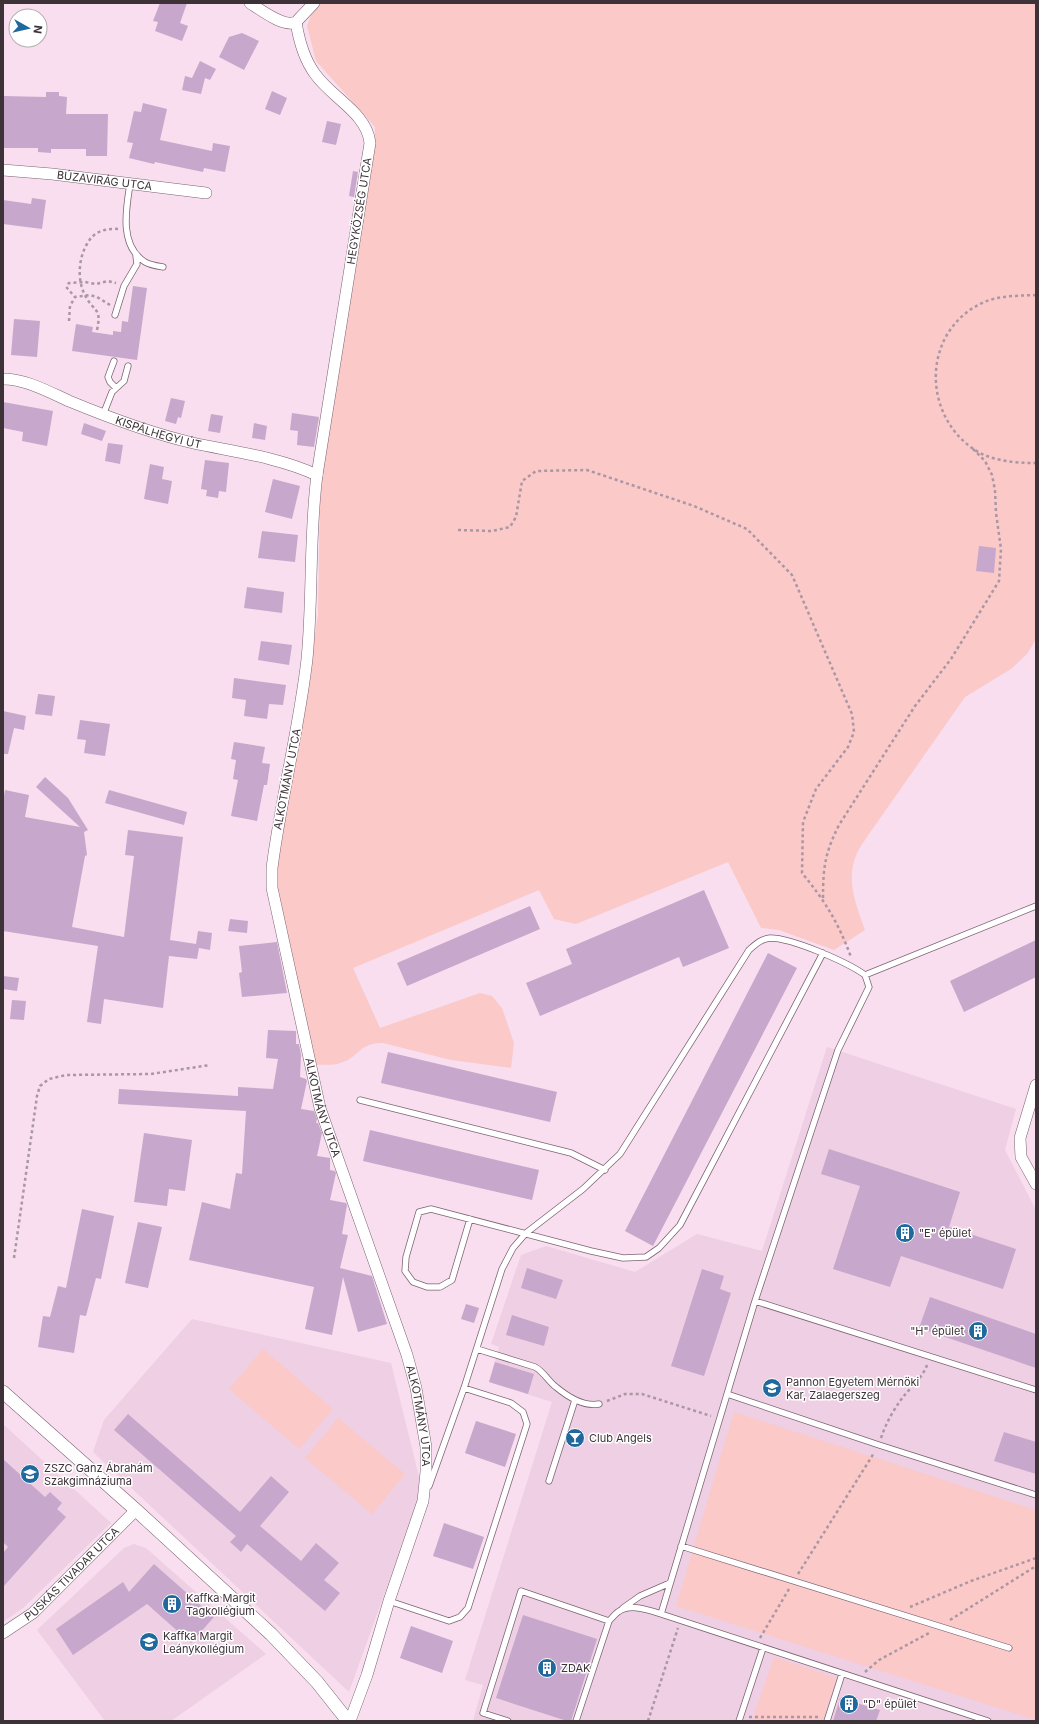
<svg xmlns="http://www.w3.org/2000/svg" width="1039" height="1724" viewBox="0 0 1039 1724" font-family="Inter,sans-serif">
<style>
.built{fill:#efcfe3}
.green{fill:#fbc9c8}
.building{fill:#c7a7cc}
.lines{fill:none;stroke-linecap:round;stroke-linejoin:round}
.service-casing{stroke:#7b6372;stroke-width:7}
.minor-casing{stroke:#7b6372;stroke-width:12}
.tertiary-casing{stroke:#7b6372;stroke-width:14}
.path{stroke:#aa97a3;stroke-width:2.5;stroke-dasharray:3 3;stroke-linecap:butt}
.service{stroke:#fff;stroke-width:5.5}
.minor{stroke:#fff;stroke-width:11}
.tertiary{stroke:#fff;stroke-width:13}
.labels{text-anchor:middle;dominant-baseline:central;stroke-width:3;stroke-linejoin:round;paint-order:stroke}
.street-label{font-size:11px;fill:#3c3238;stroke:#fff}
.poi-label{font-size:11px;fill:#3c3238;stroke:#fff;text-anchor:start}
</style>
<rect width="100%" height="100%" fill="#f8deee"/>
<path class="built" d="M827,1047L1016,1109L1005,1150L1036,1210V1721H473L483,1685L465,1680L552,1402L489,1382L499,1347L491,1344L521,1255L546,1246L635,1272L697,1234L762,1251Z
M192,1319L391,1363L422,1489L349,1692L93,1452L104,1420Z
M3,1424L111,1523L23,1608L3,1622Z
M134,1544L146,1548L266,1654L171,1721H105L37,1630L124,1548Z"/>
<path class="green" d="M320,3H1036V639L1027,654L1011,669L965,697L869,834C865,840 860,846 857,853C845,879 856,905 865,930L834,950L779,930L761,928L728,862L576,924L554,919L539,890L353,968L380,1028L480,993L492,996L502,1008L514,1043L511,1068L451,1060L383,1043C359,1042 359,1058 340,1063C333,1066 322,1064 314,1065L275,878L318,615L320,492L375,133V127L316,61L307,26L313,10Z
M263,1349L333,1409L299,1449L229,1389Z
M734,1412L1036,1510V1720L676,1606Z
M338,1418L405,1474L372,1514L305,1458Z
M774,1657L837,1678L823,1721H752Z"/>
<path class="building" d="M160,3H187L180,23L188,26L182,41L155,31L158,22L153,21Z
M242,33L259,41L244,70L219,57L229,37Z
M200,61L216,69L210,80L205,78L201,94L182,90L185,76L192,78Z
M272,91L287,98L280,115L265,109Z
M46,92H59V96L67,97L66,114H108L107,156H86V149H51V153L38,152V148H3V96L46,97Z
M143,103L167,109L160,140L212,151L213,143L230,146L225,172L204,168L203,172L155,162L154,164L129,158L133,143L127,142L134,111L141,112Z
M327,121L341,124L336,145L322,142Z
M353,171L358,172L354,197L349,196Z
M32,198L46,200L42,229L3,224V200L31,204Z
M133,286L147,288L137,360L72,351L76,324L93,327L92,332L113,335V331L121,332L122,321L128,322Z
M14,319L40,321L37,357L11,355Z
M171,398L185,401L181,418L178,417L176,424L165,421Z
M3,402L53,411L47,446L22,441L23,432L3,428Z
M292,413L319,417L314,447L297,445L298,431L290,430Z
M211,414L223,416L220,433L208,431Z
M84,423L106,431L102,441L81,434Z
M254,423L267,426L265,440L252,438Z
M108,443L123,445L120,464L105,461Z
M205,460L229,463L226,492L219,491L218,498L206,496L207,490L201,489Z
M150,464L164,467L162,479L172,481L168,504L144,499Z
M273,479L300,486L292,519L265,512Z
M262,531L298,535L295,562L258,558Z
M979,546L996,548L994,573L976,571Z
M247,587L284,592L282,613L244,608Z
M261,641L292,645L289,665L258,660Z
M234,678L286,685L283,705L269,704L267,719L244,716L246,700L232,698Z
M38,694L55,696L52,716L35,714Z
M3,711L26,716L24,730L14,728L8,754H3Z
M80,720L110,724L105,756L84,753L86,740L77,739Z
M234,742L265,747L262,763L270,764L267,785H264L257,821L231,816L238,780L233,779L236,760L231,759Z
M45,777L68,798L88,830L84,832L87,855L85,856L72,927L124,937L134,856L125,855L128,830L183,837L170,940L196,944L198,931L212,933L210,950L199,948L197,959L169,956L163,1008L104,999L101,1024L87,1022L98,946L3,931V802L5,790L29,795L25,817L80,827L36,787Z
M109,790L187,812L184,825L105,803Z
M704,890L729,948L683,967L679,957L540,1016L526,983L572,964L566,949Z
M530,906L540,929L407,986L397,963Z
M230,919L248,921L247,933L228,931Z
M1036,940V977L964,1012L950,981Z
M277,942L287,993L242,997L239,973L242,972L239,946Z
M768,953L797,968L653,1246L625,1231Z
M3,976L19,978L17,991L3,989Z
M12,1000L26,1001L24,1020L10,1019Z
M268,1030L296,1031V1044H299L301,1055L300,1077L306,1079L307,1081L301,1109L314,1111L317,1119L316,1123H318L322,1133L317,1156L330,1158V1170L335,1171L336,1173L330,1200L346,1203L347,1205L342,1234L348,1235L340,1268L372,1276L387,1324L358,1332L343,1277L332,1335L305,1329L314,1287L189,1260L202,1202L230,1209L236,1173L242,1174L246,1111L118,1104L119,1089L238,1096V1087L273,1089L278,1059L266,1058Z
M388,1052L557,1092L550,1122L381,1083Z
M370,1130L539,1170L532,1200L363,1161Z
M144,1133L192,1140L185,1191L169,1189L167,1206L134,1202Z
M829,1149L960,1192L949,1227L1016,1249L1003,1289L901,1256L890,1287L833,1269L860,1186L821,1174Z
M82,1209L114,1216L101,1279L96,1278L86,1316L80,1315L74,1353L38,1347L43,1316L50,1317L58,1286L66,1288Z
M138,1222L162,1227L148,1288L125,1283Z
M527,1268L563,1280L556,1299L521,1288Z
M702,1269L724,1276L720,1289L731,1293L704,1376L671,1366Z
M930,1297L1036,1334V1368L919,1328Z
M466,1304L479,1308L474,1323L461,1319Z
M512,1315L549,1327L544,1346L506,1335Z
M495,1362L534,1374L528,1394L489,1382Z
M128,1414L240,1512L271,1476L289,1492L260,1526L301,1561L316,1543L339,1563L324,1580L340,1593L325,1611L247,1544L241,1552L230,1542L236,1536L114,1430Z
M476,1421L516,1434L505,1467L465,1453Z
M1004,1432L1036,1442V1474L994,1461Z
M3,1459L45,1497L50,1492L62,1503L57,1509L66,1517L3,1587V1553L8,1547L3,1542Z
M444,1523L484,1537L473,1569L433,1556Z
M154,1564L214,1617L191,1643L147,1604L73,1655L56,1629L123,1582L129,1592Z
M523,1615L597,1639L571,1721H567L496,1698Z
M411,1626L453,1641L442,1673L400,1658Z
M840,1698L880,1710L876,1721H833Z"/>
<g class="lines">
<defs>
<path id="service" d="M130,184C126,209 119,246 145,262C150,265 157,266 163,267
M115,315L124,286L137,264L136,256
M114,361L108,377L110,382L116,388
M103,415L112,392L124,381L128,366
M865,975L1036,906
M360,1100L571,1153L605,1170
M470,1219L452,1280L440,1287H427L413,1282L405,1271L406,1257L419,1212L431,1209L591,1251L623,1258L646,1257L659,1248L680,1225L823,953
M477,1349L535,1367C544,1372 548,1381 556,1387C568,1397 583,1407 599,1404
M727,1394L879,1445L1036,1495
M549,1481L575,1400
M429,1486L464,1388L502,1269L513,1248L526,1233L583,1189L620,1154L749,950C756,944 761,939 770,938C792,938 847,962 865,975L869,987L838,1050L755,1301
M681,1546L1009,1648
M389,1601L449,1621L460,1617L468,1608L527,1424L523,1412L511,1403L464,1388
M623,1608L640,1596L670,1583
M508,1721L483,1713L521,1591L609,1621
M576,1721L609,1621C612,1618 615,1614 618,1612C630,1603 649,1610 661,1614
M739,1721L763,1648
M827,1721L842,1674
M988,1721L661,1614L755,1301L1036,1390"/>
<g id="minor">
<path id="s1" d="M250,3C261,10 284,28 296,22C299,41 304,59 315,74C332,98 367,113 370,143L317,475C309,536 313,597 307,659C299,729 281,798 272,868V888L320,1108L407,1355L416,1388L426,1447V1472L423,1501L389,1601L367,1675L350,1721"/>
<path d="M296,22L314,3"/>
<path id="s2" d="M3,170L52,174L206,193"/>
<path id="s3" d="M3,379C26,379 49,392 69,401C110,418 150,433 193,443C235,452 278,457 317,475"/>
<path d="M1036,1085L1020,1138L1021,1157L1036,1184"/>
<path id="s4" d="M3,1633L33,1613L136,1510"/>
</g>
<path id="tertiary" d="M3,1392L136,1510L271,1634L317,1682L348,1721"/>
</defs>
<use href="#service" class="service-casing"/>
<use href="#minor" class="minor-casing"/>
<use href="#tertiary" class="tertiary-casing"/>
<path class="path" d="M1036,295C1017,296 997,295 980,304C923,333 922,412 972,448C990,461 1014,463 1036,463
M110,305L97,297L90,295L75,297L67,288V285L69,283L85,282L96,284L108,281L116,283
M69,321L70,306L75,297
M97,330C102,308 94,312 86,297C77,282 78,259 87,244C93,232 105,228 118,229
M458,530L492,531L510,527L516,517L522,481L536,471L587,470L694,506L747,529L792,575L852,714L854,732L848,747L816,789L803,822L802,873C825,901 838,922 851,957
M823,898C823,867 825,853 839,825L915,706L951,659L999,581L1001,549L996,513L995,490L992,475L985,461L973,449
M14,1258L37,1096L40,1086L49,1079L66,1075L151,1074L210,1065
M607,1401L625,1394H642L711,1416
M881,1438C886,1423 894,1409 903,1397C911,1387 923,1377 927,1365
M798,1574L874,1453
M910,1607L971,1581L1036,1558
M950,1620L1036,1566
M760,1638L789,1589
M865,1672L879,1660L929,1633
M749,1717H820
M648,1721L678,1628"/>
<use href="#service" class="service"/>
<use href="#minor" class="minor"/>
<use href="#tertiary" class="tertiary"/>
</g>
<defs>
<symbol id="building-disc" viewBox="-11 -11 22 22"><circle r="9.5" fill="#21699d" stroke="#fff"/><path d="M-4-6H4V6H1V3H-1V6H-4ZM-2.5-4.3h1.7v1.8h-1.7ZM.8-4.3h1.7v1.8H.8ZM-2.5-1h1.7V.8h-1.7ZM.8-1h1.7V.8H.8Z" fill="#fff"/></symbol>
<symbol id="university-disc" viewBox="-11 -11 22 22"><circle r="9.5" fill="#21699d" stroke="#fff"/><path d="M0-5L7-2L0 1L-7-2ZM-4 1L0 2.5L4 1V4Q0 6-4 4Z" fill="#fff"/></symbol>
<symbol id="bar-disc" viewBox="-11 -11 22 22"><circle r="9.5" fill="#21699d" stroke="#fff"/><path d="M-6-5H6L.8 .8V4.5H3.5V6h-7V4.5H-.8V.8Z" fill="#fff"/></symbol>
<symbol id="school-disc" viewBox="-11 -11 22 22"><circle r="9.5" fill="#21699d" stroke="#fff"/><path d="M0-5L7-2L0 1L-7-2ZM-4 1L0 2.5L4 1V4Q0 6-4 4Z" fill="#fff"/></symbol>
</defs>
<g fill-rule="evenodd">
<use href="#building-disc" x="894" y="1222" width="22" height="22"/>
<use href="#building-disc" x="967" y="1320" width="22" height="22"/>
<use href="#university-disc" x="761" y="1377" width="22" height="22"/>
<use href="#bar-disc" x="564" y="1427" width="22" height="22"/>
<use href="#school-disc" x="19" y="1463" width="22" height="22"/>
<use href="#building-disc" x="161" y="1593" width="22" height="22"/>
<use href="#school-disc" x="138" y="1631" width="22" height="22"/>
<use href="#building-disc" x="536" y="1657" width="22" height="22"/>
<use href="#building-disc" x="838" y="1693" width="22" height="22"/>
</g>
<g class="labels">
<g class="street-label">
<text stroke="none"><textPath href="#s2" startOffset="102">BÚZAVIRÁG UTCA</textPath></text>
<text transform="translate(359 211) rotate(-81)">HEGYKÖZSÉG UTCA</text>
<text stroke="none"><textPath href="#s3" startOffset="165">KISPÁLHEGYI ÚT</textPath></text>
<text transform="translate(287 779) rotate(-79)">ALKOTMÁNY UTCA</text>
<text stroke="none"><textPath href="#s1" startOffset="1175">ALKOTMÁNY UTCA</textPath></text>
<text stroke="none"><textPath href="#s1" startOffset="1499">ALKOTMÁNY UTCA</textPath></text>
<text stroke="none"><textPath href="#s4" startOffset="91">PUSKÁS TIVADAR UTCA</textPath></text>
</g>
<g class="poi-label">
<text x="919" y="1233">"E" épület</text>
<text x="964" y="1331" text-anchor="end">"H" épület</text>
<text x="786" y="1382">Pannon Egyetem Mérnöki<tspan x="786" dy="13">Kar, Zalaegerszeg</tspan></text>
<text x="589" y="1438">Club Angels</text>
<text x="44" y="1468">ZSZC Ganz Ábrahám<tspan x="44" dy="13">Szakgimnáziuma</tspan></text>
<text x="186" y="1598">Kaffka Margit<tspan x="186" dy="13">Tagkollégium</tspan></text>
<text x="163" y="1636">Kaffka Margit<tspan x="163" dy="13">Leánykollégium</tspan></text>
<text x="561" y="1668">ZDAK</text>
<text x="863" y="1704">"D" épület</text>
</g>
</g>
<rect width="1039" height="1724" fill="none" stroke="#3c3238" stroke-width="8"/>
<g transform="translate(28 28) rotate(98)"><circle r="19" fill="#ffffff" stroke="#b1adaf"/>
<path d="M0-3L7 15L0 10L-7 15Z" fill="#21699d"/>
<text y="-6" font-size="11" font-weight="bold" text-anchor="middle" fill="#3c3238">N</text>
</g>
</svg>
